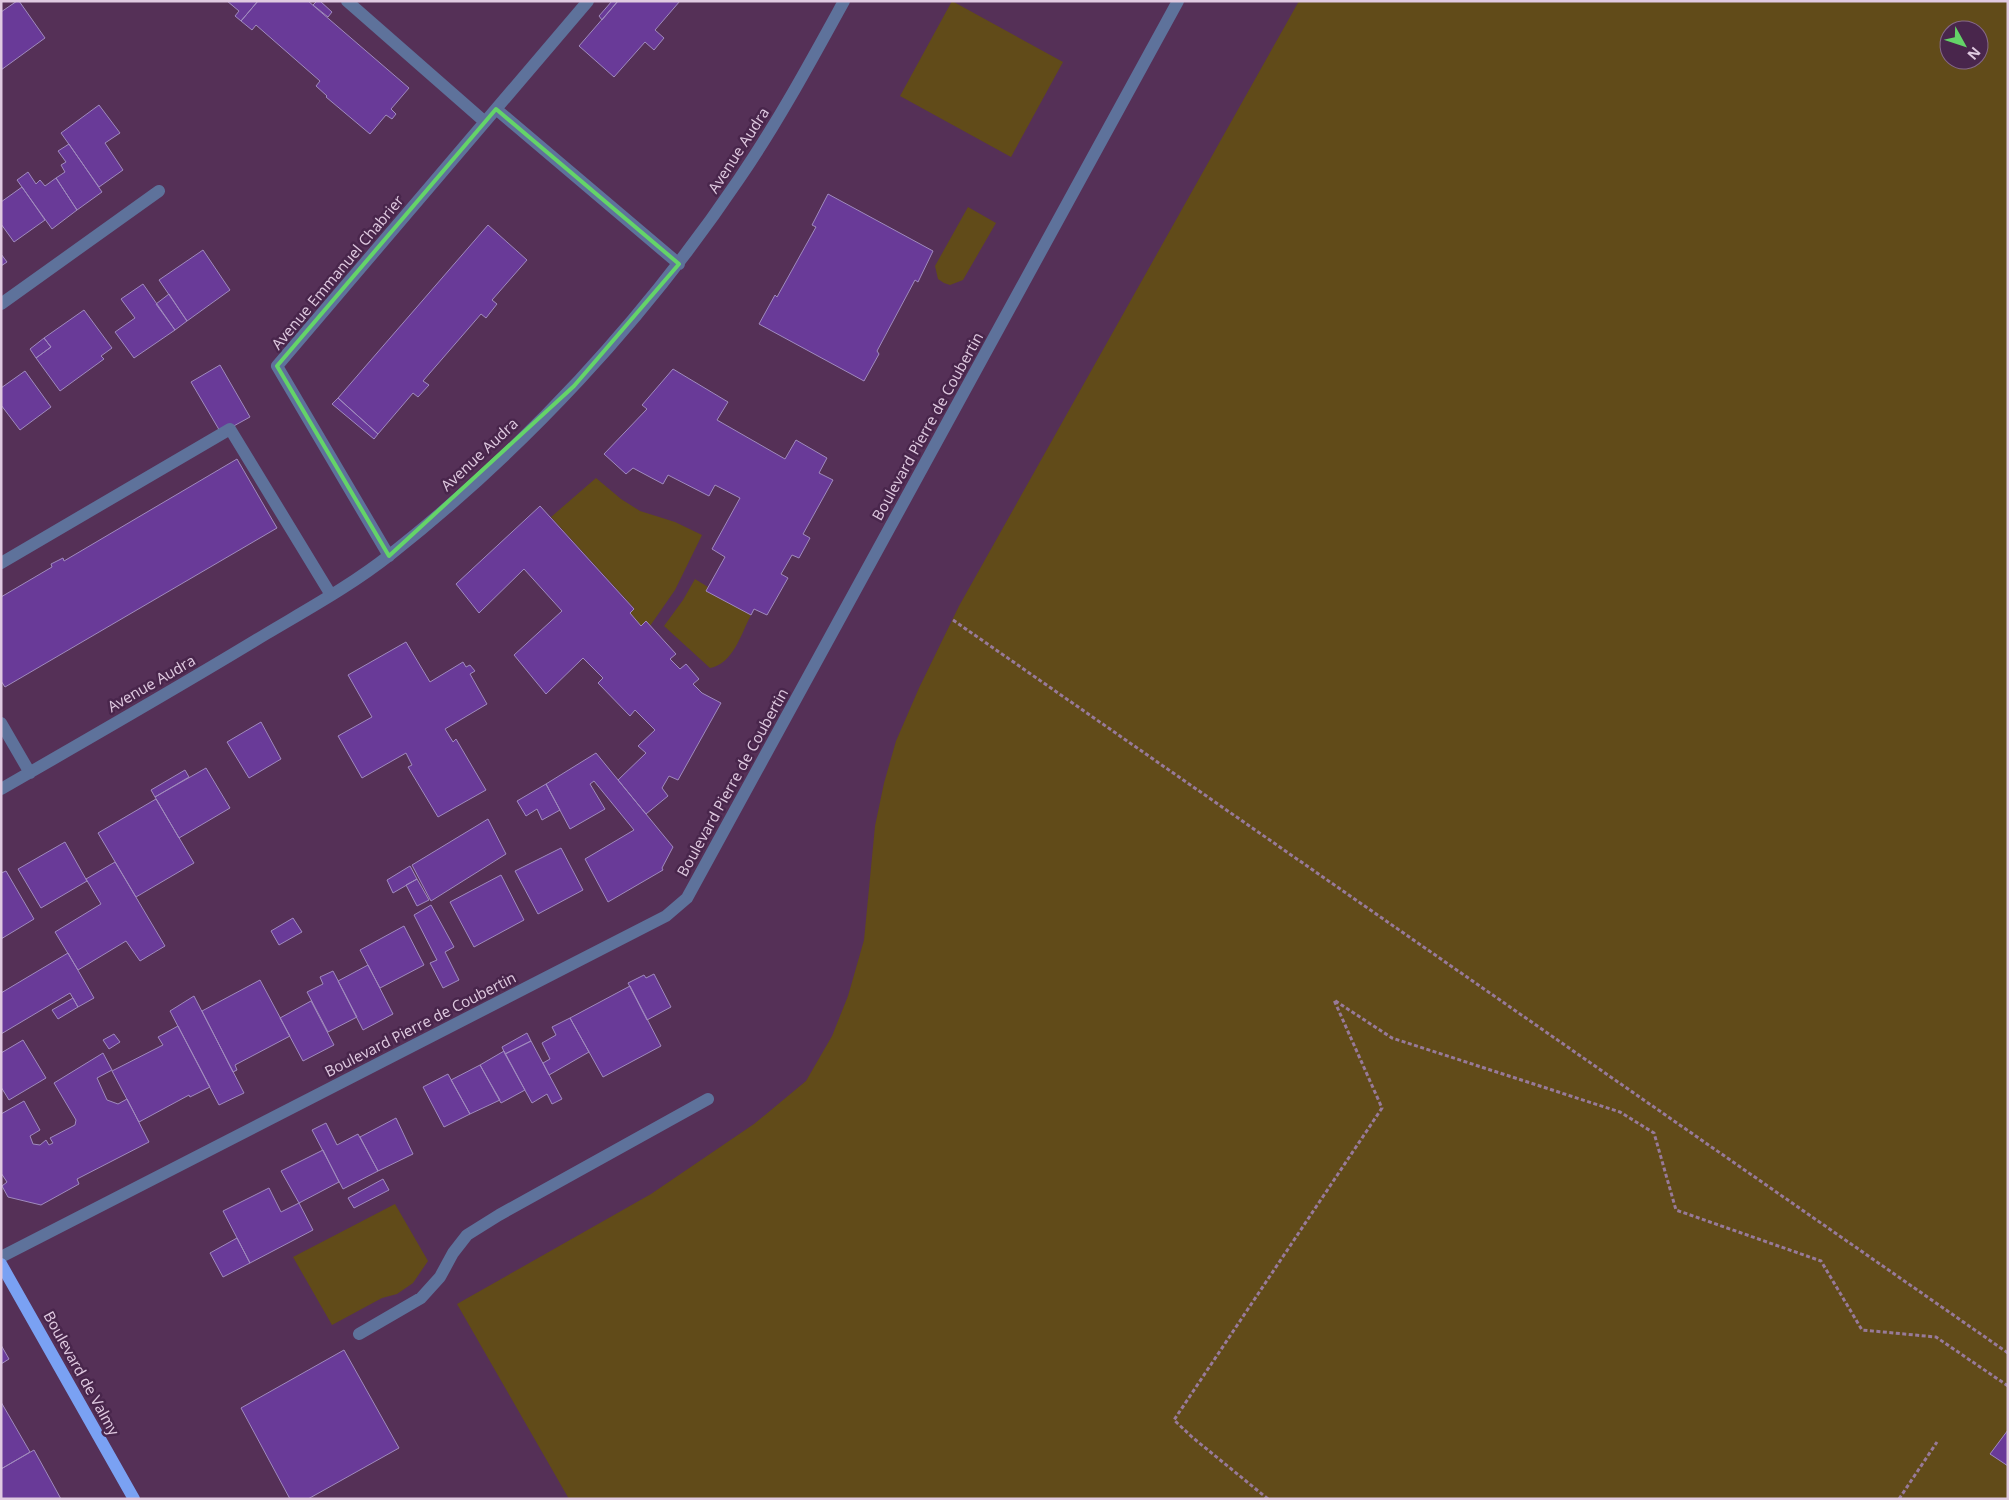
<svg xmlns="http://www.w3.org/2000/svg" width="2009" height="1500" viewBox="0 0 2009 1500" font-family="'Open Sans',sans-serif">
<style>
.green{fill:#614b19;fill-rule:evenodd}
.building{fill:#693a98;stroke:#a08abe}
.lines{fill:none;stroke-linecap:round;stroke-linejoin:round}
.path{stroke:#987a99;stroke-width:3;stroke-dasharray:4 2.5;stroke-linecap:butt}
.minor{stroke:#5e729b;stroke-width:12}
.major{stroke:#7aa1f3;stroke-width:12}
.marked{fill:none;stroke:#64d468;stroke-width:4;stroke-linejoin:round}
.labels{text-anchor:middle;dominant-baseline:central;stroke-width:5;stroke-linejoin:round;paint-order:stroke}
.street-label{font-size:15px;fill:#e0cae1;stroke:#49264c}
</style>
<rect width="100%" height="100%" fill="#553057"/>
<path class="green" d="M952,1L1063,62L1011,157L900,96Z
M1299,1H2008V1499H569L457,1304L651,1194L754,1124L806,1081L832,1036L848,996L864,940L875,826L884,783L896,741L919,688L959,606ZM1949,30H1979V60H1949Z
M968,207L996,223L963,280L950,285L944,283L938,279L935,266Z
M596,478L621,499L640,511L675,522L702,535L675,590L650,626H641L630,613L634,608L551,517Z
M695,579L708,587L707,591L751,615C741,634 733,664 710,668L664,626L683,600Z
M395,1204L428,1261L413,1283L397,1294L382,1298L332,1325L293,1257Z"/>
<path class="building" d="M17,1H19L45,38L1,70V12Z
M227,1H258L241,21L235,16L239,11Z
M258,1H308L409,88L391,109L396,114L392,119L386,115L370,134L326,97L327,96L316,86L320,81L256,25L252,30L241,21Z
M317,1H320L332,12L328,17L313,5Z
M612,1H618L602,20L599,16Z
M618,1H680L655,30L664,38L654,50L645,42L614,77L579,46Z
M99,105L120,133L105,143L123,170L99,187L61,133Z
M69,144L102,192L77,210L56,178L65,172L61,165L66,162L58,151Z
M28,172L36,184L40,180L45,186L56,178L77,210L52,229L17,180Z
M22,187L45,220L14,242L1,224V202Z
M828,194L933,251L918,282L915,280L877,351L879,354L864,381L759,324L775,295L777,297L816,227L812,225Z
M488,225L527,260L492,300L497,304L486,318L481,314L423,381L429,385L418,397L413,393L378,434L338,398Z
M203,250L230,290L187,321L159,280Z
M1,254L7,262L1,266Z
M143,284L175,330L134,358L115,332L135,318L121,299Z
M169,294L187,321L175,330L156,304Z
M84,310L112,348L101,356L104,359L60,391L36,358L51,347L44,338Z
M44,338L51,347L36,358L30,349Z
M220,365L250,417L221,433L191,382Z
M673,369L728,402L717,420L785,459L796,440L827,458L819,473L833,480L803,534L810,538L799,558L792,555L781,574L788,578L767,615L754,609L751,615L706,591L725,557L712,549L740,498L715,485L709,496L668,475L663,484L633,468L626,474L604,454L647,409L642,405Z
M25,371L51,407L20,430L1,405V388Z
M338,398L378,434L374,439L332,404Z
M237,459L277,528L5,687L1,681V597L52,567L51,564L63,558L64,561Z
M540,506L634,609L630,613L641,626L646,621L676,654L670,659L680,669L686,664L699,679L693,684L702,693L721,703L678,780L669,776L662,788L668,796L646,814L618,780L646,753L638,746L655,730L635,710L630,716L598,683L603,678L583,658L546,694L514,655L562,611L524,569L479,613L456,584Z
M406,642L430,682L463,662L466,667L470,665L475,671L470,674L487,704L445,729L453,742L456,739L486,790L438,817L408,767L412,765L406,753L362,778L338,736L372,717L348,675Z
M261,722L281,759L249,778L227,742Z
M596,753L673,847L662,868L663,870L608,902L585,859L634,830L594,781L590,784L605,809L570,829L546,784Z
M206,768L230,808L179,838L155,797Z
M185,770L189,777L155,797L151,790Z
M546,784L560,810L542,820L537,809L526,816L517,801Z
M156,799L194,863L136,897L98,833Z
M488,819L506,854L431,901L412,865Z
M65,842L87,881L41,908L18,869Z
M561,848L583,890L538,914L515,871Z
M115,862L165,946L140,961L126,941L78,970L55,932L101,904L86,879Z
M410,866L417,879L393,893L387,880Z
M6,871L34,919L1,939V873Z
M501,875L524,920L474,947L450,902Z
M417,879L429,900L417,906L406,885Z
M431,905L454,947L445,952L459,980L443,988L430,963L437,960L414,915Z
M293,918L302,932L279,945L271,931Z
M404,926L424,965L380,988L360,950Z
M68,953L94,998L78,1007L70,993L1,1034V993Z
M368,965L393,1014L363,1030L338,981Z
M333,971L357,1017L328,1032L307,992L323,984L320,977Z
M654,974L671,1007L647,1020L628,983L644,975L646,978Z
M260,980L290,1036L235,1065L237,1070L233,1072L202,1011Z
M630,986L661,1046L603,1077L570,1018Z
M194,996L244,1093L219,1105L170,1011Z
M73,998L78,1007L58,1019L52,1010Z
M311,1001L334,1045L303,1061L280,1018Z
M570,1018L589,1052L549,1075L543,1063L550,1059L542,1043L556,1035L552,1027Z
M178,1026L210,1087L190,1097L189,1095L139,1122L112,1071L163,1045L158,1037Z
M527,1033L531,1041L505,1054L502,1047Z
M114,1034L120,1042L109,1049L103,1040Z
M23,1040L46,1078L9,1100L1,1087V1053Z
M531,1041L562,1099L552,1104L547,1094L532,1103L505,1054Z
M504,1051L525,1090L501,1103L480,1065Z
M103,1053L112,1070L97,1078L107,1100L118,1104L127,1099L149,1142L77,1179L79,1184L41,1205L8,1197L2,1186L7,1182L1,1173V1114L24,1101L40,1130L30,1136L33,1144L40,1145L46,1140L49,1145L53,1143L50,1138L75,1125L76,1120L54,1083Z
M480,1065L500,1100L470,1114L451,1080Z
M448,1074L470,1114L444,1127L423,1087Z
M396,1118L413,1154L378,1171L360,1137Z
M326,1123L337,1145L358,1134L378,1171L343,1189L312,1130Z
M323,1150L339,1182L299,1203L281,1171Z
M383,1179L389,1190L354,1208L348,1198Z
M269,1188L281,1212L299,1203L313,1230L250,1263L223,1211Z
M237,1238L250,1263L223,1277L210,1253Z
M1,1345L9,1359L1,1364Z
M344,1350L399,1448L308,1499H290L241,1408Z
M1,1402L30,1452L1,1469Z
M2008,1430V1466L1990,1454Z
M34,1450L61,1499H1V1469Z"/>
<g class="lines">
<path class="path" d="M953,620L2008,1353
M1268,1499L1192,1437L1174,1420L1382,1108L1334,1000L1392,1038L1620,1112L1654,1133L1676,1210L1821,1261L1862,1330L1936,1337L2008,1386
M1899,1499L1937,1442"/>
<path class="minor" d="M347,1L485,122
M496,109L679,264
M1,304L159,191
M389,556L277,366L588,1
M1,563L230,429L331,595
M1,723L30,773
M1,789C90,738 179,687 266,634C308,609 352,585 391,554C524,449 644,320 739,179C778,122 811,61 844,1
M1,1257L666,916L687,898L1178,1
M359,1334L421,1298L440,1277L453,1253L467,1235L499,1215L708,1099"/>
<path class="major" d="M1,1264L134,1499"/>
</g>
<path class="marked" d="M496,109L679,264L574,386L389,556L277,366Z"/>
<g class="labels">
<g class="street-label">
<text transform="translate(738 150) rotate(-57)">Avenue Audra</text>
<text transform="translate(337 272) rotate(-50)">Avenue Emmanuel Chabrier</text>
<text transform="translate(927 426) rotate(-61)">Boulevard Pierre de Coubertin</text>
<text transform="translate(479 454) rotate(-43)">Avenue Audra</text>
<text transform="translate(151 683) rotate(-30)">Avenue Audra</text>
<text transform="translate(732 782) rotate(-61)">Boulevard Pierre de Coubertin</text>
<text transform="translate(420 1024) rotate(-27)">Boulevard Pierre de Coubertin</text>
<text transform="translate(82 1373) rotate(61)">Boulevard de Valmy</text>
</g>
</g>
<rect width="2009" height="1500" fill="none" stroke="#e0cae1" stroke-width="5"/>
<g transform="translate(1964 45) rotate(130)"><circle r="24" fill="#49264c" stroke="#856888"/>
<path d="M0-4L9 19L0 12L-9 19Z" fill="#64d468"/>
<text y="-8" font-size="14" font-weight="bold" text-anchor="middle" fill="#e0cae1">N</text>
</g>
</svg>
